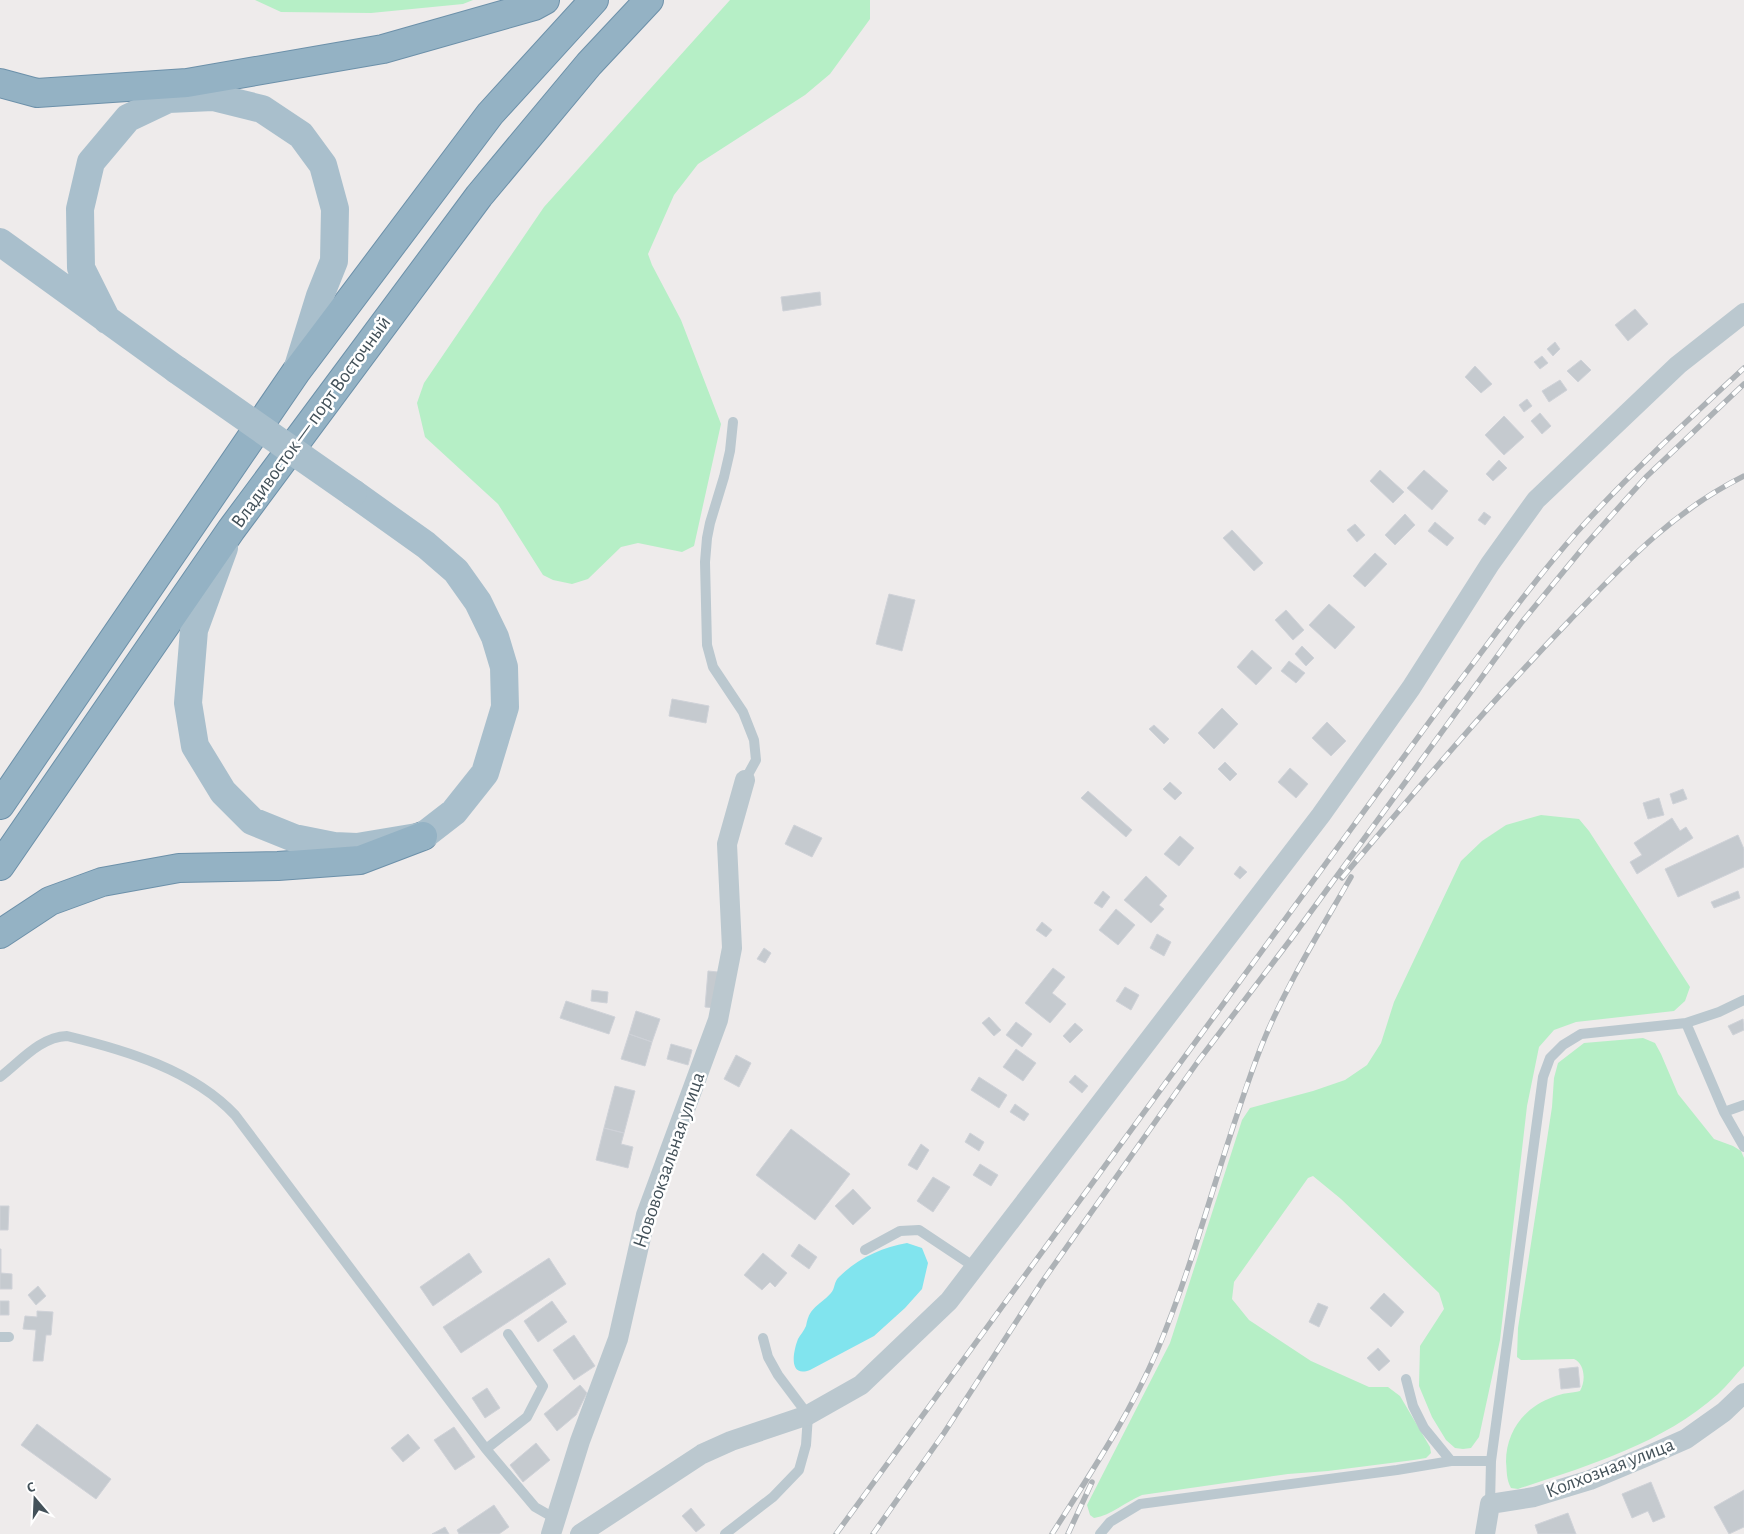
<svg xmlns="http://www.w3.org/2000/svg" width="1744" height="1534" viewBox="0 0 1744 1534" font-family="'Alegreya Sans',sans-serif">
<style>
.green{fill:#b6efc6}
.water{fill:#81e4ee}
.building{fill:#c5cacf;stroke:#cfd2d8}
.lines{fill:none;stroke-linecap:round;stroke-linejoin:round}
.trunk-casing{stroke:#6c90a9;stroke-width:30}
.service{stroke:#bbc8cf;stroke-width:10}
.minor{stroke:#bbc8cf;stroke-width:20}
.primary{stroke:#a9bfcc;stroke-width:28}
.trunk{stroke:#94b2c4;stroke-width:28}
.rail-casing{stroke:#adb2b6;stroke-width:5.5}
.rail{stroke:#fff;stroke-width:4;stroke-dasharray:11;stroke-linecap:butt}
.primary-bridge{stroke:#a9bfcc;stroke-width:28}
.labels{text-anchor:middle;dominant-baseline:central;stroke-width:5;stroke-linejoin:round;paint-order:stroke}
.street-label{font-size:20px;fill:#435159;stroke:#fff}
</style>
<rect width="100%" height="100%" fill="#eeebeb"/>
<path class="green" d="M255,0H473L463,4L371,13L281,12Z
M730,0H870V19L830,74L805,95L698,164L674,195L648,254L652,265L681,320L721,424L694,546L682,552L638,543L621,547L588,579L572,584L553,580L543,575L498,504L425,437L417,403L424,383L544,207Z
M1541,815L1579,819L1589,831L1690,987L1685,1001L1674,1011L1576,1022L1554,1030L1539,1047L1527,1106L1500,1340L1479,1437L1471,1448L1463,1449L1455,1448L1446,1440L1432,1417L1419,1386L1420,1346L1444,1309L1439,1293L1341,1199L1313,1176L1308,1178L1234,1282L1232,1299L1249,1320L1311,1361L1369,1387H1388L1400,1396L1430,1447L1431,1453L1426,1458L1414,1460L1328,1471L1288,1474L1142,1495C1125,1502 1112,1515 1094,1518L1090,1515L1087,1505L1170,1343L1242,1120L1250,1108L1313,1091L1345,1080L1367,1065L1381,1043L1394,1002L1461,861L1482,841L1506,825Z
M1643,1038L1655,1043L1661,1054L1678,1094L1714,1139L1733,1146L1741,1151L1744,1158V1366C1735,1375 1727,1386 1718,1394C1662,1444 1587,1466 1518,1489L1511,1488C1506,1479 1507,1471 1506,1462C1506,1431 1525,1407 1553,1397C1562,1393 1572,1393 1580,1391C1586,1381 1585,1364 1574,1359L1521,1360L1517,1357L1518,1328L1552,1107L1554,1078L1558,1063L1584,1043Z"/>
<path class="water" d="M907,1243L922,1248L928,1263L922,1289L905,1308L874,1336L810,1370C788,1378 793,1352 798,1339C800,1335 804,1331 806,1326C807,1321 808,1316 811,1312C816,1305 825,1300 831,1293C835,1289 834,1281 839,1277C857,1259 882,1247 907,1243Z"/>
<path class="building" d="M820,292L821,305L783,311L781,297Z
M1635,309L1648,324L1628,341L1615,325Z
M1555,342L1560,349L1553,356L1547,349Z
M1542,356L1548,363L1540,369L1534,362Z
M1581,360L1591,370L1578,382L1567,371Z
M1475,366L1492,384L1481,393L1465,377Z
M1560,380L1567,390L1549,402L1542,391Z
M1527,399L1532,406L1524,412L1519,405Z
M1540,413L1551,426L1542,434L1531,421Z
M1504,416L1524,437L1504,455L1485,435Z
M1499,460L1507,468L1493,481L1486,474Z
M1380,470L1404,492L1393,503L1370,481Z
M1424,470L1448,491L1432,510L1407,488Z
M1484,512L1491,517L1485,525L1478,520Z
M1405,514L1415,525L1395,545L1385,535Z
M1435,522L1454,538L1447,546L1428,531Z
M1355,524L1365,535L1357,542L1347,530Z
M1232,530L1263,563L1254,571L1223,538Z
M1375,553L1387,564L1365,587L1353,576Z
M889,594L915,600L902,651L876,644Z
M1329,604L1355,627L1335,649L1309,625Z
M1286,610L1304,630L1293,640L1275,620Z
M1302,646L1314,658L1306,666L1295,654Z
M1252,650L1272,668L1256,685L1237,667Z
M1289,661L1305,673L1296,683L1281,671Z
M672,699L709,706L706,723L669,716Z
M1222,708L1238,724L1214,749L1198,733Z
M1327,722L1346,741L1331,756L1312,738Z
M1154,725L1169,739L1164,744L1149,729Z
M1225,762L1237,774L1230,781L1218,769Z
M1290,768L1308,784L1296,798L1278,782Z
M1170,782L1182,793L1175,800L1163,789Z
M1683,789L1687,799L1673,804L1670,794Z
M1088,791L1132,830L1126,837L1081,798Z
M1659,798L1664,815L1648,819L1643,803Z
M1672,818L1680,831L1686,827L1693,838L1637,874L1630,862L1642,855L1634,843Z
M794,825L822,838L812,857L785,844Z
M1738,835L1744,849V867L1678,897L1665,869Z
M1180,836L1194,848L1179,866L1164,854Z
M1240,866L1247,872L1240,879L1234,874Z
M1146,876L1167,896L1159,905L1164,909L1151,923L1124,900Z
M1103,891L1110,897L1102,908L1094,903Z
M1738,891L1740,898L1714,908L1711,902Z
M1116,909L1135,925L1118,945L1099,930Z
M1042,922L1052,930L1046,937L1036,930Z
M1157,934L1171,942L1164,956L1150,948Z
M764,948L771,953L765,963L757,959Z
M1053,968L1065,977L1052,993L1066,1004L1050,1023L1025,1003Z
M708,971L718,972L715,1008L705,1007Z
M1125,987L1139,995L1131,1010L1116,1001Z
M592,990L608,992L607,1003L591,1001Z
M566,1001L615,1017L609,1034L560,1018Z
M636,1011L660,1019L652,1042L629,1034Z
M989,1017L1001,1030L994,1036L982,1023Z
M1743,1019L1744,1030L1733,1035L1728,1026Z
M1016,1022L1032,1034L1022,1047L1006,1035Z
M1075,1023L1083,1030L1070,1043L1063,1036Z
M629,1034L652,1042L645,1066L621,1059Z
M671,1044L692,1050L688,1065L667,1059Z
M1016,1049L1036,1063L1023,1081L1003,1067Z
M736,1055L751,1063L739,1087L724,1079Z
M1075,1075L1088,1086L1082,1093L1069,1082Z
M979,1077L1007,1095L999,1108L971,1090Z
M615,1086L635,1091L624,1133L604,1128Z
M1015,1104L1029,1114L1024,1121L1010,1112Z
M604,1128L624,1133L621,1144L633,1147L628,1168L596,1160Z
M791,1129L850,1174L815,1220L756,1175Z
M970,1133L984,1142L979,1151L965,1142Z
M921,1144L929,1150L917,1170L908,1165Z
M980,1164L998,1175L991,1186L973,1175Z
M933,1177L950,1187L933,1212L917,1201Z
M853,1189L871,1208L853,1225L835,1206Z
M0,1206H9L8,1230H0Z
M799,1244L817,1257L809,1269L791,1256Z
M0,1249H1V1273L12,1274V1289H0Z
M469,1253L482,1272L433,1306L420,1287Z
M763,1253L787,1273L775,1287L770,1282L762,1290L744,1275Z
M549,1258L566,1284L461,1353L443,1327Z
M38,1286L46,1296L36,1305L28,1295Z
M1384,1293L1404,1312L1391,1327L1370,1308Z
M0,1301H9V1315H0Z
M552,1301L567,1322L538,1342L524,1321Z
M1318,1303L1328,1307L1319,1327L1309,1322Z
M37,1311L53,1312L51,1335H46L43,1361H33L36,1330L23,1329L25,1316L37,1317Z
M574,1335L595,1366L574,1380L553,1350Z
M1378,1348L1390,1361L1379,1371L1367,1358Z
M1578,1367L1580,1387L1561,1389L1559,1369Z
M580,1385L587,1393L576,1415L557,1431L544,1414Z
M487,1388L500,1408L485,1418L472,1398Z
M37,1424L111,1479L96,1499L21,1445Z
M454,1427L475,1457L455,1470L434,1440Z
M408,1434L420,1448L403,1462L391,1448Z
M536,1443L550,1460L523,1482L510,1465Z
M1651,1482L1665,1517L1653,1522L1648,1511L1632,1518L1622,1494Z
M1744,1490V1527L1729,1534L1714,1507Z
M494,1505L509,1527L499,1534H459L457,1530Z
M691,1508L705,1525L696,1532L682,1516Z
M1568,1513L1576,1534H1538L1535,1525Z
M445,1527L449,1534H432Z"/>
<g class="lines">
<defs>
<path id="trunk" d="M0,83L37,93L187,83L383,49L534,6L545,0
M0,805L296,372L490,114L594,0
M0,866L231,530L479,196L589,64L649,0
M0,934L50,901L102,882L179,868L278,866L360,860L423,836"/>
</defs>
<use href="#trunk" class="trunk-casing"/>
<path class="service" d="M733,422L730,451L724,477L710,523L707,538L705,562L707,645L713,667L743,712L754,740L756,760L745,780
M1686,1023L1724,1112L1744,1147
M0,1077C21,1061 40,1037 67,1036C125,1050 193,1070 235,1115L486,1449L535,1507L556,1519
M1724,1112L1744,1105
M865,1250L900,1231L919,1230L976,1268
M0,1337H9
M1406,1379L1413,1406L1424,1428L1451,1461
M486,1449L527,1417L543,1386L508,1334
M1490,1504L1491,1461L1543,1077L1550,1058L1563,1045L1581,1034L1686,1023L1719,1012L1744,1000
M725,1534L773,1497L799,1470L806,1445L808,1415L778,1375L768,1357L763,1338
M1100,1534L1110,1522L1140,1504L1397,1470L1451,1461H1491"/>
<path class="minor" d="M551,1534L580,1441L618,1339L646,1215L718,1020L732,948L727,844L745,780
M580,1534L702,1454L731,1441L808,1415L861,1385L949,1301L1321,815L1411,688L1490,564L1536,500L1678,365L1744,313
M1485,1534L1490,1504L1534,1497L1590,1480L1645,1457L1686,1439L1724,1412L1744,1393"/>
<path class="primary" d="M0,242L177,370
M107,320L81,268L80,209L91,162L128,118L168,99L213,97L262,109L301,135L323,165L335,209L334,261L320,296L298,367
M224,548L194,630L188,703L195,746L223,792L252,821L294,838L334,846L357,847L423,836L454,812L485,773L505,707L504,667L495,637L478,602L456,571L426,545L353,493"/>
<use href="#trunk" class="trunk"/>
<defs>
<path id="rail" d="M1342,878C1416,790 1490,703 1570,620C1625,563 1672,512 1744,476
M836,1534L1446,699C1489,643 1530,585 1577,532C1629,474 1687,421 1744,368
M873,1534L944,1433L1042,1282L1199,1060L1291,939L1522,622L1587,543L1646,477L1744,384
M1052,1534C1090,1474 1129,1416 1157,1351C1199,1252 1222,1147 1261,1047C1285,987 1319,933 1351,877
M1068,1534L1092,1482"/>
</defs>
<use href="#rail" class="rail-casing"/>
<use href="#rail" class="rail"/>
<path class="primary-bridge" d="M177,370L353,493"/>
</g>
<g class="labels">
<g class="street-label">
<text transform="translate(311 422) rotate(-54)">Владивосток — порт Восточный</text>
<text transform="translate(669 1160) rotate(-71)">Нововокзальная улица</text>
<text transform="translate(1610 1468) rotate(-21)">Колхозная улица</text>
</g>
</g>
<g transform="translate(35 1499) rotate(341)" stroke="#ffffff" stroke-width="4" paint-order="stroke">
<path d="M0-4L9 19L0 12L-9 19Z" fill="#435159"/>
<text y="-8" font-size="14" font-weight="bold" text-anchor="middle" fill="#435159">С</text>
</g>
</svg>
